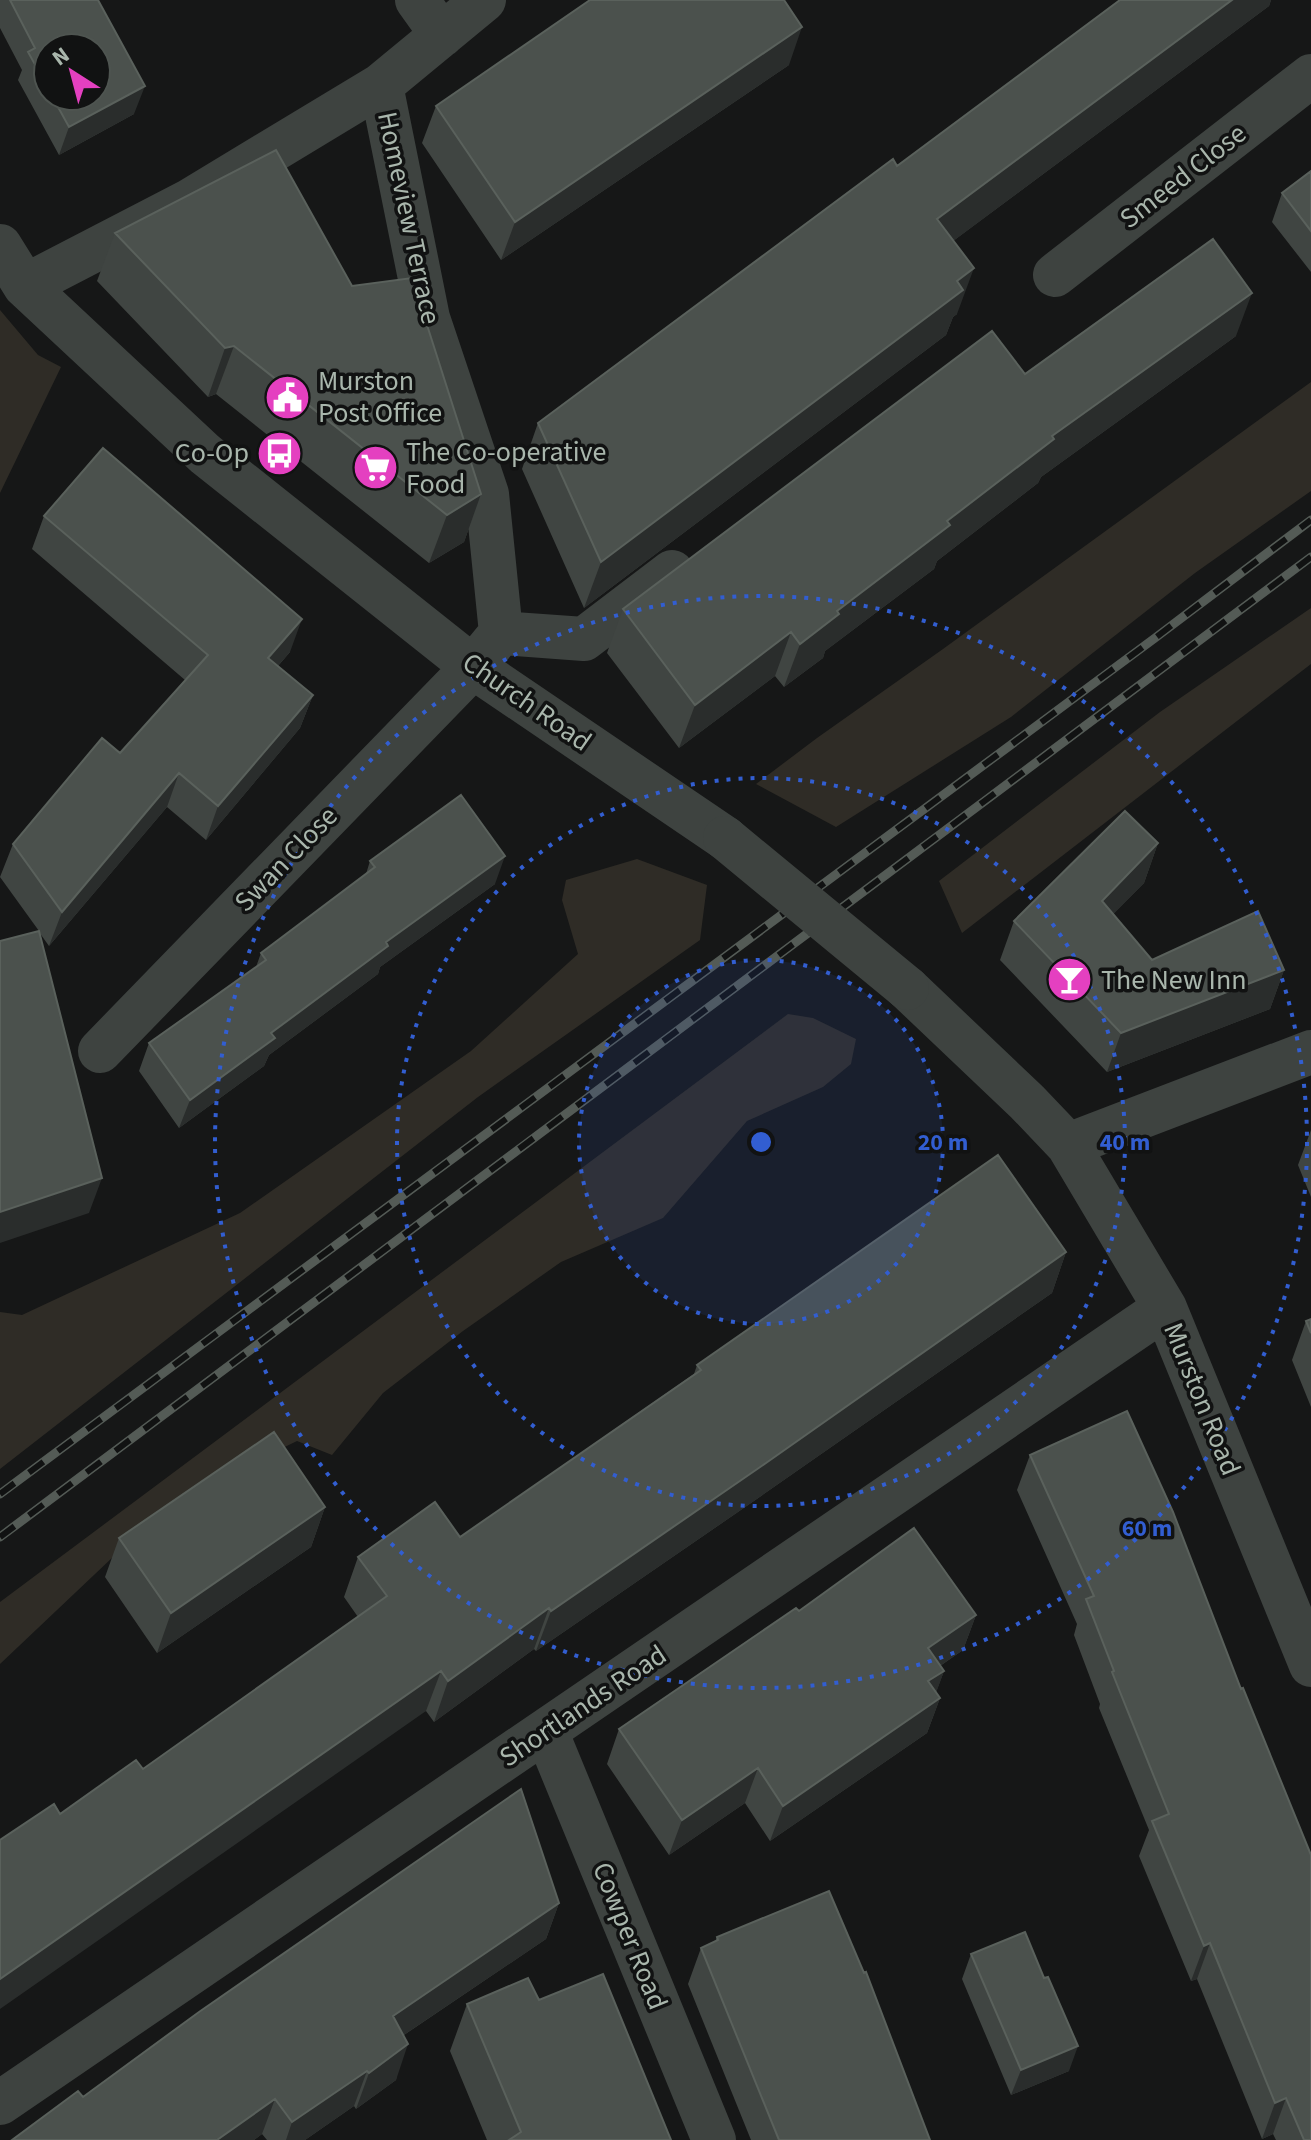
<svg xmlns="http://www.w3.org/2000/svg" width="1311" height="2140" viewBox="0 0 1311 2140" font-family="'Source Sans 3',sans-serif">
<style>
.green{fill:#2f2c26}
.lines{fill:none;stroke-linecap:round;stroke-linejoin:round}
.minor{stroke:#3e4340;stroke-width:44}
.rail-casing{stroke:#545b56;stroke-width:9}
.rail{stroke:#111212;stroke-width:6;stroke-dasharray:18;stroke-linecap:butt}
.minor-bridge{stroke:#3e4340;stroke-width:44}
.wall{fill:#404542;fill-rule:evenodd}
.shaded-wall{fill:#2a2d2c}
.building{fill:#4b514d;stroke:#5a615c;stroke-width:2}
.ring{fill:none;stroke:#325ed1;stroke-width:4;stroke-dasharray:4 8}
.labels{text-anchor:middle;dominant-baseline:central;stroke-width:7;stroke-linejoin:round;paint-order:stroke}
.street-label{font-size:28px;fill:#a9b6ac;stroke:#111212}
.poi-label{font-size:28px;fill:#a9b6ac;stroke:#111212;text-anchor:start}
.centre{fill:#325ed1;stroke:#111212;stroke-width:4}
.ring-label{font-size:24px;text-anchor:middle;font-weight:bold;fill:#325ed1;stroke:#111212;stroke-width:7;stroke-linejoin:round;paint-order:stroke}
</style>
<rect width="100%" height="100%" fill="#161717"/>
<path class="green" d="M0,310L38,355L61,367L0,493Z
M1311,382V491L1195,573L1011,717L836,827L756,784L817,738L943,649Z
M1311,608V664L962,933L939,881L1160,712Z
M637,859L707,885L700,940L478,1097L0,1469V1312L22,1315L240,1213L471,1051L578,954L562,900L566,880Z
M788,1014L813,1018L856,1039L851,1064L823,1087L747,1121L663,1218L561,1262L463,1331L383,1393L332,1455L297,1441L170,1503L0,1664V1602Z"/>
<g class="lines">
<path class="minor" d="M417,0L442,35
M0,246L25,286L205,454L473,667L725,838
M1055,275L1311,76
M25,286L189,201L381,85L484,0
M501,633L584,639L672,572
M907,988L1027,1102L1068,1145L1165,1308L1311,1665
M100,1051L473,667L501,633L487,494L428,318L381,85
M1068,1145L1311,1052
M546,1731L714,2140
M0,2103L1165,1308"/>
<defs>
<path id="rail" d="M0,1494L1155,638L1311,520
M0,1537L1311,557"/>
</defs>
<use href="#rail" class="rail-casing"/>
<use href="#rail" class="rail"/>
<path class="minor-bridge" d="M725,838L907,988"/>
</g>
<path class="wall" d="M0,0H98L134,114L59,155L18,80L22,70L0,28ZM48,48L96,96H48Z
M1120,0H1271L1269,6L953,241L957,314L953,317L946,335L584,608L522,469L538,423L897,166Z
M789,65L501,260L422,143L436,106Z
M1311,171V272L1272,222L1282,193Z
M115,233L352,286L481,494L464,542L429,563L216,394L208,397L97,281Z
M1236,336L1041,477L1038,483L937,561L934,569L825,651L823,658L784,687L775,676L679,748L607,653L623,609L1025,374Z
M44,516L290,652L278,666L313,695L300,728L206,840L167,807L49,946L39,932L89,1213L39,931L0,877L13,844L120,753L185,680L32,549Z
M1158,843L1144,883L1113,914L1152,960L1284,970L1270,1009L1107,1072L1000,960L1014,921Z
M370,861L495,884L380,967L378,974L269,1055L264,1066L179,1128L139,1071L149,1043L256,967L261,953L366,874Z
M1311,1130V1197L1298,1165Z
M1066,1252L1052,1293L751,1503L536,1651L534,1649L434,1722L426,1711L60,1814L143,1769L358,1617L344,1597L358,1557L460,1537L694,1374L697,1365Z
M1311,1319V1407L1292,1360L1306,1321Z
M1127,1411L1311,2140H1276L1273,2134L1262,2139L1197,1979L1191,1981L1139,1856L1149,1830L1099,1708L1100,1704L1074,1635L1077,1624L1017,1490L1030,1455Z
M325,1507L311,1547L157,1653L105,1577L119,1538Z
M799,1611L976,1615L963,1650L940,1666L944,1671L936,1692L940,1698L927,1733L770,1841L745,1803L669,1855L607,1764L619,1729Z
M559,1903L546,1939L404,2035L396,2080L356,2109L354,2106L305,2140H267L262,2134L254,2140H12L83,2097Z
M717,1937L930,2140H751L688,1984L701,1948L715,1942Z
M971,1954L1069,2071L1011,2095L962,1979Z
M539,2000L671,2140H487L450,2051L467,2004Z"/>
<path class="shaded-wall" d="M1232,0H1271L1269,6L921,265L937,219Z
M802,27L789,65L501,260L515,222Z
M145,86L134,114L59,155L69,127Z
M974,268L957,314L953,317L946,335L584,608L601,562Z
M1252,293L1236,336L1041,477L1038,483L937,561L934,569L825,651L823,658L784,687L800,644L837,611L1052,436Z
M234,346L216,394L208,397L225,348Z
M481,494L464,542L429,563L447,515Z
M302,619L290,652L256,691L268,658Z
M791,632L775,676L679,748L695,705Z
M313,695L300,728L206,840L218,806Z
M179,773L167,807L49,946L62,912Z
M1158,843L1144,883L1088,940L1102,901Z
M505,856L495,884L380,967L378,974L269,1055L264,1066L179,1128L190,1100L271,1033L386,942Z
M1284,970L1270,1009L1107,1072L1121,1033Z
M102,1178L89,1213L0,1243V1212Z
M1066,1252L1052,1293L751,1503L536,1651L551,1611Z
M325,1507L311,1547L157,1653L171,1613Z
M549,1608L534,1649L434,1722L448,1681Z
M976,1615L963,1650L915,1683L928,1648Z
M441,1671L426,1711L0,2009V1979Z
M944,1671L932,1704L940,1698L927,1733L770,1841L783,1806L928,1681Z
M758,1768L745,1803L669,1855L682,1820Z
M559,1903L546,1939L380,2051L393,2016Z
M1210,1943L1197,1979L1191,1981L1204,1946Z
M408,2044L396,2080L356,2109L369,2073Z
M1078,2046L1069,2071L1011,2095L1021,2070Z
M367,2071L354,2106L305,2140H286L292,2122Z
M1286,2098L1273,2134L1262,2139L1275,2103Z
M275,2099L262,2134L254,2140H217Z"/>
<path class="building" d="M10,0H98L145,86L69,127L52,96H96V48H48V88L28,52L35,48Z
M590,0H784L802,27L515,222L436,106Z
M1120,0H1232L937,219L974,268L957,281L963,290L601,562L538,423L893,159L897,166Z
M276,150L352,286L412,278L481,494L447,515L234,346L225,348L115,233Z
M1311,171V231L1282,193Z
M1213,239L1252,293L1052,436L1054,439L947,521L950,525L837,611L839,614L800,644L791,632L695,705L623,609L992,331L1025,374Z
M103,448L302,619L268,658L313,695L218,806L179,773L62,912L13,844L102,738L120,753L208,655L44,516Z
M461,795L505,856L386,942L388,946L271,1033L275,1038L190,1100L149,1043L266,960L261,953L375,867L370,861Z
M1125,811L1158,843L1102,901L1152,960L1258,911L1284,970L1121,1033L1014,921Z
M39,931L102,1178L0,1212V941Z
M998,1155L1066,1252L766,1463L551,1611L549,1608L448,1681L441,1671L0,1979V1840L54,1804L60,1814L136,1760L143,1769L387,1596L358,1557L435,1502L460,1537L701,1370L697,1365Z
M1311,1319V1333L1306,1321Z
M1127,1411L1173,1512L1241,1689L1243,1688L1311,1855V2140H1304L1286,2098L1275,2103L1210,1943L1204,1946L1152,1821L1169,1814L1112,1672L1114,1671L1086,1599L1094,1596L1030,1455Z
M274,1432L325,1507L171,1613L119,1538Z
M914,1528L976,1615L928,1648L944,1671L928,1681L940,1698L783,1806L758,1768L682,1820L619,1729L796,1608L799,1611Z
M521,1789L559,1903L393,2016L408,2044L369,2073L367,2071L292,2122L275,2099L217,2140H12L78,2091L83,2097L199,2012Z
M829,1891L864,1973L866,1972L930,2140H779L701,1948L718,1940L717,1937Z
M1025,1932L1044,1978L1048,1977L1078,2046L1021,2070L971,1954Z
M603,1974L671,2140H509L521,2132L467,2004L528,1978L539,2000Z"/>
<circle cx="761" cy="1142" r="182" fill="#325ed1" fill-opacity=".12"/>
<g class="ring">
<circle cx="761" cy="1142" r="182"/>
<circle cx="761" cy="1142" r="364"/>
<circle cx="761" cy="1142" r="546"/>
</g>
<defs>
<symbol id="civic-disc" viewBox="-11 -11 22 22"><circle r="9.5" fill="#e440c0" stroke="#111212"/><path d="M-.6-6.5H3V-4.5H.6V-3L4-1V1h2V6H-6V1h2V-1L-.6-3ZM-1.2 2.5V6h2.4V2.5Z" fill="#fff"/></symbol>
<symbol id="bus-disc" viewBox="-11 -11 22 22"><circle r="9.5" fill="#e440c0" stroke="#111212"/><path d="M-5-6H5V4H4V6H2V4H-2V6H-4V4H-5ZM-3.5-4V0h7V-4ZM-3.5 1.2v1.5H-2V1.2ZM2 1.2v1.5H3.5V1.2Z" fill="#fff"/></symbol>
<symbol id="supermarket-disc" viewBox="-11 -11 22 22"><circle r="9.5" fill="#e440c0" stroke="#111212"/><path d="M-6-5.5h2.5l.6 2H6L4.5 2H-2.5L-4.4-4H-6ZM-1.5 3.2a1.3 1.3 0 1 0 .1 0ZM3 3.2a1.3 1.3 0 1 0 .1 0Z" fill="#fff"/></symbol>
<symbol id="bar-disc" viewBox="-11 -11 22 22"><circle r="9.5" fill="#e440c0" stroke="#111212"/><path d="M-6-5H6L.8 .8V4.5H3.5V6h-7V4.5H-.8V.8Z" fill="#fff"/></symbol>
</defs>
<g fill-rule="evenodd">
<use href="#civic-disc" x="262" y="372" width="51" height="51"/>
<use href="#bus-disc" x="254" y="428" width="51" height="51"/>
<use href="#supermarket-disc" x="350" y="442" width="51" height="51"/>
<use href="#bar-disc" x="1044" y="954" width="51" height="51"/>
</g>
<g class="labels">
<g class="street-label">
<text transform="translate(1183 176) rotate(-38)">Smeed Close</text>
<text transform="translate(409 218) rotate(78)">Homeview Terrace</text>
<text transform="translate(527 702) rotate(35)">Church Road</text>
<text transform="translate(286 859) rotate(-46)">Swan Close</text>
<text transform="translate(1202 1399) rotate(68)">Murston Road</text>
<text transform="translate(583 1706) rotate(-34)">Shortlands Road</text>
<text transform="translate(630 1936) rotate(68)">Cowper Road</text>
</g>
<g class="poi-label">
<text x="318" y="381">Murston<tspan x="318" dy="32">Post Office</tspan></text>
<text x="406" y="452">The Co-operative<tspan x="406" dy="32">Food</tspan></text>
<text x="249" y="453" text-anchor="end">Co-Op</text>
<text x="1101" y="980">The New Inn</text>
</g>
</g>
<circle cx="761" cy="1142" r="12" class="centre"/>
<g class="ring-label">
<text x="943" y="1150">20 m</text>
<text x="1125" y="1150">40 m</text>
<text x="1147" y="1536">60 m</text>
</g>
<g transform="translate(72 72) rotate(324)"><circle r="38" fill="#111212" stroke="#4e5450" stroke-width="2"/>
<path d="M0-6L14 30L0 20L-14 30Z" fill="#e440c0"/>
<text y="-12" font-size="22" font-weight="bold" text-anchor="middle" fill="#a9b6ac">N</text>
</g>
</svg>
